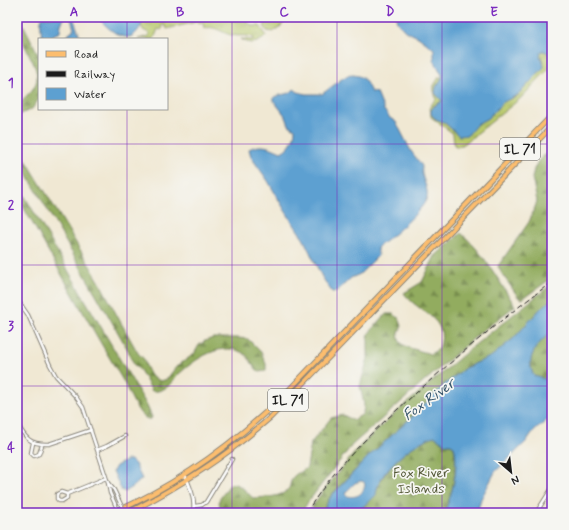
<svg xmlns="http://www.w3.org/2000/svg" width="569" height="530" viewBox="0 0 569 530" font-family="Mynerve,sans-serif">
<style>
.grass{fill:url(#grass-tufts);stroke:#6a7243}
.forest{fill:url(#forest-firs);stroke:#57643d}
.water{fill:#5da0d1;stroke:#3c5e76;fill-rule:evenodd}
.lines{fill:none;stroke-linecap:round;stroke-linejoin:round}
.minor-casing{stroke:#868278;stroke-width:4.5}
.tertiary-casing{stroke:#868278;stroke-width:5}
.primary-casing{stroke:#868278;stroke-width:6}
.minor{stroke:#fff;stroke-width:2.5}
.tertiary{stroke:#fff;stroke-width:3}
.primary{stroke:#fcbd6e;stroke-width:4}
.rail{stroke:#1c1c1c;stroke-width:1;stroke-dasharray:6 3;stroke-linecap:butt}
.grid{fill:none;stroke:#7b2cbf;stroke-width:1;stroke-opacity:0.55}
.labels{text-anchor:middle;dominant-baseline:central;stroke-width:3.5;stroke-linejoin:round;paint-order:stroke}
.shield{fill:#f6f6f2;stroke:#5d5d5c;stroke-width:1}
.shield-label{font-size:13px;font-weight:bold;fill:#1c1c1c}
.park-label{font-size:14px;fill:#535837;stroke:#f6f6f2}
.water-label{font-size:15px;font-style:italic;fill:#39576d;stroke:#f6f6f2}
.neatline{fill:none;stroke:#7b2cbf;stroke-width:1.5}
.grid-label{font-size:13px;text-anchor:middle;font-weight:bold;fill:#7b2cbf}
</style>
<defs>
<pattern id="grass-tufts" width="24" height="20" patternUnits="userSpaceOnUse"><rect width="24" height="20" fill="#b8c86a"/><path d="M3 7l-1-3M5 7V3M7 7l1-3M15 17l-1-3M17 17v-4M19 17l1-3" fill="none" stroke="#9eab5b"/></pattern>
<pattern id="forest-firs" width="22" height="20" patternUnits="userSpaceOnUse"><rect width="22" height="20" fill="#92ac5e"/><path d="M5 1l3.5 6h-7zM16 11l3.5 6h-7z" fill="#768b4d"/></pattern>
</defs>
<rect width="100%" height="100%" fill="#f6f6f2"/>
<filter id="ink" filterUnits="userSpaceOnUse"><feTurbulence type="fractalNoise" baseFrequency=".025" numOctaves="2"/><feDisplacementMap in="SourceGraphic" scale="8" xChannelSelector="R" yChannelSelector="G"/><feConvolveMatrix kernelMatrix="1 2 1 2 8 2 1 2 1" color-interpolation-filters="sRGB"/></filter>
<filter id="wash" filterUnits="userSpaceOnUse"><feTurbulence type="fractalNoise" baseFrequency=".012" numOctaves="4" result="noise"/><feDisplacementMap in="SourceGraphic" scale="16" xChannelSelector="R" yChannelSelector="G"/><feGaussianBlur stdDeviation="0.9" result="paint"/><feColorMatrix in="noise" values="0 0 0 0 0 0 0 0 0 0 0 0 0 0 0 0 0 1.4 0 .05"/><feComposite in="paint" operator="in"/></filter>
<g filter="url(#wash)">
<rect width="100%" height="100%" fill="#f0e8d3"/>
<path class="grass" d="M146,17H213L219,20L220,18L219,17L237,21H246L253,26H260L266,35L265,37C257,44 250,45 241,39L253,40L254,38C247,34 239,37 231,35C222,33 213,24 204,29L203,23L198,24L196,22L167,29L165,25H162L163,28L161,30L158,29L154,39H138L149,36V33L143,30L141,25Z
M269,17H290L278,29L273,32L267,31L264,26Z
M544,51L552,55V65L521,98L464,144L458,147L454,145L453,134L451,132L431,117L430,106L436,99L433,87L439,77L442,78L436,87L437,95L442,101L433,106L435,118L442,121L456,133L477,124L488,118L505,100L516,97L544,67L543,62L540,53L542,51Z"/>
<path class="forest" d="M17,17L20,18L39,56V99L32,109L17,116V104C47,81 38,73 24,44C21,39 18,34 17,30C16,26 17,21 17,17Z
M17,145L99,281L120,321L138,353L144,359L146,366L150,374L153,378L161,381L167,379L176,367L194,354L199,345L205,341L213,338H238L248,339L261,352L266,364V371L259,372C254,368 251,360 246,355C224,338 193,360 177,376C173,379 171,385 167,387C163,390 157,392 152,391L140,370L134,365L128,350L17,157Z
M549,151H552V278L522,299L519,298L502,274L498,266L529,222L535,207L537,201L532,178L534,169L538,161Z
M17,183L146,404L152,417L151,419C139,422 128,388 122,379C86,319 52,257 17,196Z
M461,233C484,253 499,281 515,306L481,332L352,445L308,502L301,513H229L220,508L219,500L230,484C240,482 246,492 253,498C263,497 283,498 289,488C291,484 290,479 294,476C298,472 303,472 307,467L311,443L331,418L343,415L353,420L360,416L363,413L364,405L360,386L368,358V334L386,314H393L399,318L402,326C389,348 415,348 430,354L439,349C451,317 417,313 404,293L422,282L435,256Z
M552,284V299L541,308L514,338L492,356L465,368L444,385L412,417L368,457L331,495L325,507L324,513H308L320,495L361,445L400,409L471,348Z
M552,331V381L534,376C524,357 538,344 552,331Z
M434,436L446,444H451L454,446C458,469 453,492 444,513H358C363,505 364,507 369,502C374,497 377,486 381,480C393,461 412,444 434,436Z"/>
<path class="water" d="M42,17H73L81,39H66L70,32L74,29L71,19L67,17H65L61,24L60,32L53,35V39H42C42,31 39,25 42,17Z
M97,17H146C142,22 141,28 136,33C124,46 105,25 97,17Z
M396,17H552V55L544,51L541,52L540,56L543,62L544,67L519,94L502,103L488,118L477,124L468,135L459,136C454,132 450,127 445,123C442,121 439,121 436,119C424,111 436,105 442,101L435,93L436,87L442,78V75L434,60V49L418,37L405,31L397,22Z
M350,75C365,75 365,81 371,92L377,93L384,110L390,118L396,122L411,151L422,166C420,178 429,187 427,197C425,209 389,239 379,246L377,248L378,256L360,274L351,278L336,292H332L322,277L304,240L284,209L268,181L251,157L249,149C261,143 270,147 281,152C290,148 295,138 295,129L289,125L286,117L274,101V97L280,95L290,93L294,89L298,92L306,94H322L343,78Z
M552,299V331C538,344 524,357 534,376L552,381V416L532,433L526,442L495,472L481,499L477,513H444C453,492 459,468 454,446L451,444H446L434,436C413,443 377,471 376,495C370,501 363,505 358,513H324L325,507L331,496L368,457L412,417L444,385L465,368L492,356L514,338L541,308ZM361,481L364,482L365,485C363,495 356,498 347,496L345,493L355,483Z
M127,460H131L135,464L142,479L133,487L125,492L121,490L113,471L116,466Z"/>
</g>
<g filter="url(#ink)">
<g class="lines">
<defs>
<path id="minor" d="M17,299L28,315L50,365L56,376L76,397L83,407L108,483L110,493L119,513
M17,423C25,438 30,445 49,444L91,430
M33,443L31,453L34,456L39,454L42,445
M97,450L107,446L125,436
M108,483L114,490L125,513
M67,494V498L62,501H59L57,499V494L61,492L67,494L106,478
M195,506L202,505L206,502L232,459
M536,513L552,488"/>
<path id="tertiary" d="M185,475C190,487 196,500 193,513"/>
<path id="primary" d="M113,513C179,484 237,442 288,391L552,115
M128,513C182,485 225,457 271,417L552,126"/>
</defs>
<use href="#minor" class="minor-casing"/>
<use href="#tertiary" class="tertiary-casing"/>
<use href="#primary" class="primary-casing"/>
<use href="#minor" class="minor"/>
<use href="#tertiary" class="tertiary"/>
<use href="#primary" class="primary"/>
<path class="rail" d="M306,513C337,464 373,431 416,393C460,354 505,316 552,282"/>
</g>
</g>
<path class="grid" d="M127,17V39M232,17V513M337,17V513M442,17V513M127,109V513M17,144H552M17,265H552M17,386H552"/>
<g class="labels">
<g class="shield">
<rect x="500" y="138" width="40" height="22" rx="3"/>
<rect x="268" y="389" width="40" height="22" rx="3"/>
</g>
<g class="shield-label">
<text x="520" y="149">IL 71</text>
<text x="288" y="400">IL 71</text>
</g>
<g class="park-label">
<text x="421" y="473">Fox River<tspan x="421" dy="16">Islands</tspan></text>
</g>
<g class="water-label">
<text transform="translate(429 400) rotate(-36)">Fox River</text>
</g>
</g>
<rect width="569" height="530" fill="none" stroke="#f6f6f2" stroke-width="44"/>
<rect x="38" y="38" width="130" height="72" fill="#f6f6f2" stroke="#9f9f9c"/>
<rect x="46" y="51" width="20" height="6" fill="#fcbd6e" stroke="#9f9f9c"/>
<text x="74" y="58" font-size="12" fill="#1c1c1c">Road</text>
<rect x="46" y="71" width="20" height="6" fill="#1c1c1c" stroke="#9f9f9c"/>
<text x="74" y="78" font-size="12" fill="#1c1c1c">Railway</text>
<rect x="46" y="88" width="20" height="12" fill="#5da0d1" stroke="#9f9f9c"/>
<text x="74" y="98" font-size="12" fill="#1c1c1c">Water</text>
<g transform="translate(511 472) rotate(152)" stroke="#f6f6f2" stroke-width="3" paint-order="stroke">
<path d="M0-3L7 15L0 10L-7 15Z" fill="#1c1c1c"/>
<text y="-6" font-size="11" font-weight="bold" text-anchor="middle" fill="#1c1c1c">N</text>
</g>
<rect x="22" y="22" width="525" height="486" class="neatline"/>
<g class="grid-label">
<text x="74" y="16">A</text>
<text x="180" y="16">B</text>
<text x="284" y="16">C</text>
<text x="390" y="16">D</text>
<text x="494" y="16">E</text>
<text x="11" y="87">1</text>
<text x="11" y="209">2</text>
<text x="11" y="330">3</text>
<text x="11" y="452">4</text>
</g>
</svg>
